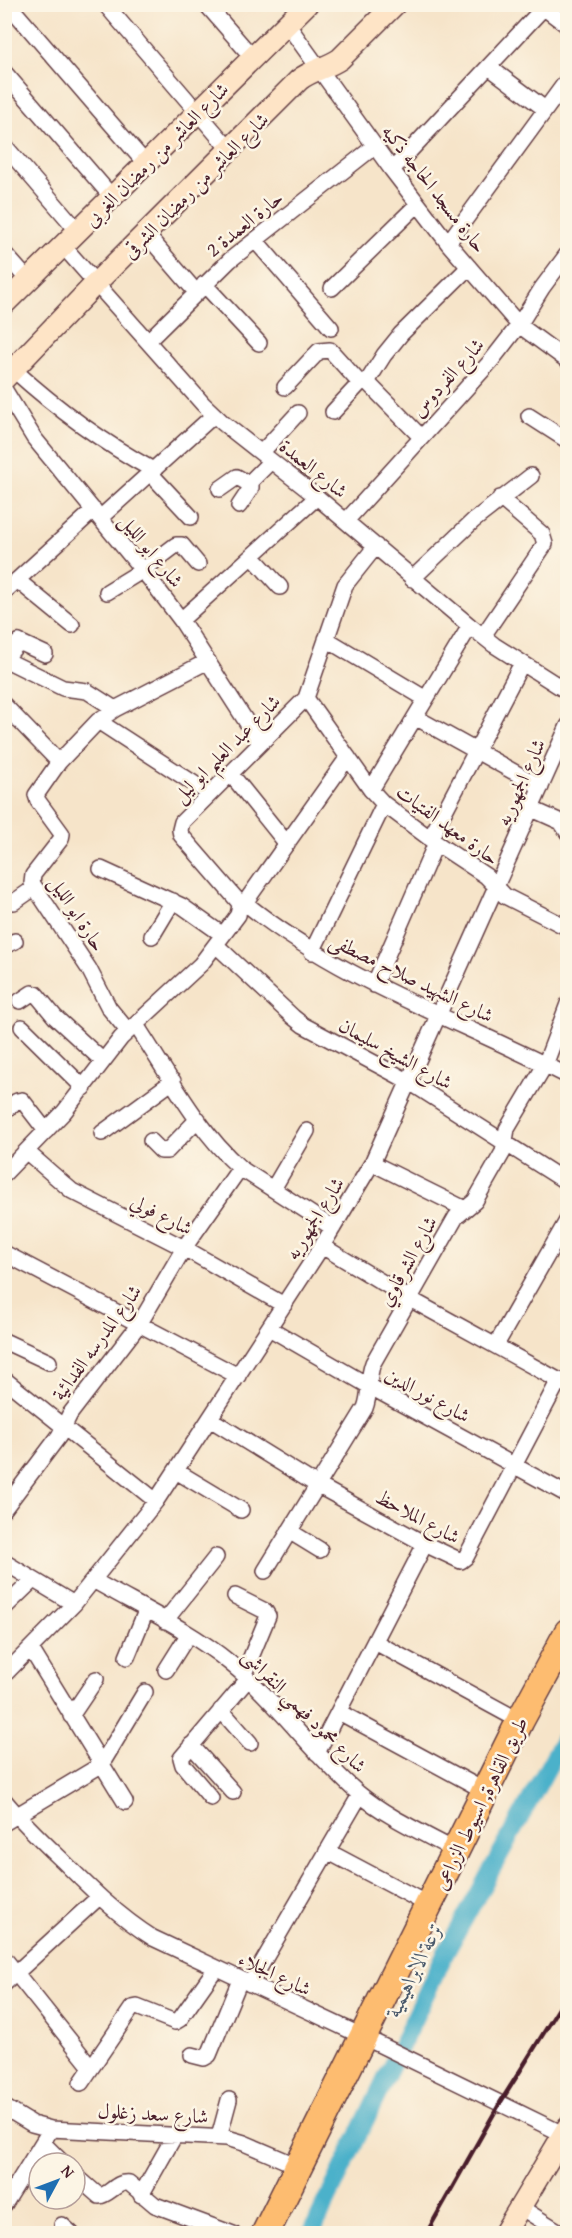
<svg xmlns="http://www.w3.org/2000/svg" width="572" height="2238" viewBox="0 0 572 2238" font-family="'Gentium Book Plus',Amiri,serif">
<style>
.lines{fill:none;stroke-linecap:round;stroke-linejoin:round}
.canal{stroke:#4bb1ca;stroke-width:18}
.street-casing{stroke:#643d43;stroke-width:18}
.secondary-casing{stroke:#643d43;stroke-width:24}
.highway-casing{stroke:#643d43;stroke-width:30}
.street{stroke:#fff;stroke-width:15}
.secondary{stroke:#fee4c6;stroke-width:21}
.highway{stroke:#fdbc70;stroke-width:27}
.rail{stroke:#4a1f2b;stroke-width:4.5}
.labels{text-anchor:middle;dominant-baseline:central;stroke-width:5;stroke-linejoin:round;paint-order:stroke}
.street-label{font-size:20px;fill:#4a1f2b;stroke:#fcf5e5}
.water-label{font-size:21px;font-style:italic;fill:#4a596b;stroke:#fcf5e5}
</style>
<rect width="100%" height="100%" fill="#fcf5e5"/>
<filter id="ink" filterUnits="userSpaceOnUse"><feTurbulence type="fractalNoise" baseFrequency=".0167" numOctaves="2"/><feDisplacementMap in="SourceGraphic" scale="12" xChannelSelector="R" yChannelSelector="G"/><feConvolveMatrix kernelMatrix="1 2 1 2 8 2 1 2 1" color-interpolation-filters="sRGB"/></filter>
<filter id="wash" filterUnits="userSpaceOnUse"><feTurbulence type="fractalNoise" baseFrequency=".008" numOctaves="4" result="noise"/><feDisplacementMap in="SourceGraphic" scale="24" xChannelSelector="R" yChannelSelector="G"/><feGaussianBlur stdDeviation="1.35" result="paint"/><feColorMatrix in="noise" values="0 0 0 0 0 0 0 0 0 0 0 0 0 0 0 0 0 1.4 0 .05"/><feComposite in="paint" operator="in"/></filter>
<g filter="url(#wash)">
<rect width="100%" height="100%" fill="#f6e4c9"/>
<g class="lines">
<path class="canal" d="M311,2234L445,1954L568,1731"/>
</g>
</g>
<g filter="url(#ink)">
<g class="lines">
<defs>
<path id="street" d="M8,4L146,164
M105,4L230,150
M206,4L253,58
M539,4L568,26
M287,24L392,170L448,243L519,325L568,361
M489,67L545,109
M4,72L112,197
M4,145L78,231
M392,170L547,4
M146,234L196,292
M255,240L331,328
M448,243L568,79
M63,246L203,404L223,423L317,497L470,626L494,645L568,692
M4,253L28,280
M204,284L259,343
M332,288L418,204
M148,341L230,260L375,146
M14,370C57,409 102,442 153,470
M367,382L421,437
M285,387L319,351L330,350L358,381L367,382L384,355L401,334L469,267
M4,389L34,438L153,583L181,620L260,743
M333,412L361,382
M529,416L568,441
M261,453L298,413
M150,473L191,517
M249,483L271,461
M220,489L237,477L251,485V488L239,506
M100,518L214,415
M346,521L491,361L519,325L542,288L568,253
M252,556L280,587
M412,579L473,521L531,476
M17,580L72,625
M4,592L94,510
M107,592L143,570L176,545H182L198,564
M181,620L317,497
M483,636L545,544L542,534L500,498
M326,639L426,699
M4,659L63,688L87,691L115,709
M5,659L19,642L45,654
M306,698L371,790L384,804L436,843L486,876L505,896L568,928
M4,705L59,762
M415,717L541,787
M98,721L210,794
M230,773L287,844
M371,790L470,626
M532,809L561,822L568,833
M430,839L522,663
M101,869L182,906L223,935
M4,901L14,902L34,888
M245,903C341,981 459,1020 568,1076
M239,911L348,757
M152,936L173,901
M216,945L293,1017L303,1025L408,1081L568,1183
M4,946L15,941
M312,952L384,804
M374,985L436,843
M20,1001L32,993L36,994L55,1017L103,1061
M136,1025C167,1072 198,1131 240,1168L333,1228
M22,1027L84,1088
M128,1031L109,1008L89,969L32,883L33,875L61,839L62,834L38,801L36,795L59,762L98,721L115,709L208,661
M4,1111L17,1101L22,1100L46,1131
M102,1133L173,1081
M151,1141L161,1151H167L198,1119
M27,1152L72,1191L184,1248L284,1305
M372,1163L465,1209
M4,1174L64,1112L121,1038L201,964L238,915L240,906L238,901L181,835L180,830L182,822L306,698L345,585L376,546
M273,1189L307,1131
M322,1246L410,1299L567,1385
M4,1253L238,1376
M269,1328L369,1386L568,1495
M4,1341L49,1362
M496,1345L568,1219
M4,1379L156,1501
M210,1419L317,1485L425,1544L461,1561L466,1557L559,1380
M176,1471L241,1510
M4,1509L59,1436L70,1414L140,1323L184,1248L240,1168
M289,1531L320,1550
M4,1562L74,1604
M265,1571L365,1408C371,1393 367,1378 373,1363L456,1217L475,1201L503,1152L507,1129L545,1065L568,1004
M93,1580C138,1606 190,1630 230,1663C276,1700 312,1753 358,1793C387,1817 423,1833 456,1851
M235,1596L265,1611L268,1616L244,1674
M4,1608L33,1580
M165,1621L216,1557
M375,1642L520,1721
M31,1649L125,1802
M127,1657L146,1611
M166,1670L188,1635
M4,1675L74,1604L156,1501L322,1246L372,1163L568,726
M221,1710L250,1743
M339,1712L485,1791
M71,1716L96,1679
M191,1745L233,1792
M317,1753L425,1544
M211,1798L183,1765L181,1758L248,1679
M4,1800C22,1822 42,1841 62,1860C91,1889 118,1916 153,1938L364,2037L563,2134
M4,1823L101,1765L145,1692
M327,1851L429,1905
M4,1958L91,2067
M4,1984L99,1897
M250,1984L360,1795
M192,2055L204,2058L209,2055L240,1980
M81,2083L132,2008L137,2007L175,2022L180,2019L216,1968
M4,2107L32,2124L51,2129L227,2138L244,2143L300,2167
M219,2137L229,2100
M43,2143L63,2163
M75,2175L99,2196C110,2195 116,2181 129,2183L155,2205L233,2234
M141,2195L175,2135
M4,2205L51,2129
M520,2207L563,2234
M62,2225L72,2234"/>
<path id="secondary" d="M4,304L307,4
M4,379L96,283L299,80C311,70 327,68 340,59L395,4
M504,2234L568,2127"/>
<path id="highway" d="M265,2234L520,1721L568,1632"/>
</defs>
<use href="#street" class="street-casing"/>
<use href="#secondary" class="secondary-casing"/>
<use href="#highway" class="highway-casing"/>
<use href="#street" class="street"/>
<use href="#secondary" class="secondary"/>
<use href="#highway" class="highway"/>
<path class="rail" d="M426,2234L500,2103L568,1994"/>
</g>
</g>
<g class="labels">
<g class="street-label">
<text transform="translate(156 154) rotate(-45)">شارع العاشر من رمضان الغربى</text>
<text transform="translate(195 185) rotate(-45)">شارع العاشر من رمضان الشرقى</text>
<text transform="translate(435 188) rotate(52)">حارة مسجد الحاجه ذكيه</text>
<text transform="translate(244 223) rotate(-39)">حارة العمدة 2</text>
<text transform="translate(447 377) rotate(-48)">شارع الفردوس</text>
<text transform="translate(314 468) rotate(39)">شارع العمدة</text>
<text transform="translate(152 550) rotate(51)">شارع ابو الليل</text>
<text transform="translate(226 748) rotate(-45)">شارع عبد العليم ابو ليل</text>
<text transform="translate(520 782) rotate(-66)">شارع الجمهوريه</text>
<text transform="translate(448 824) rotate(36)">حارة معهد الفتيات</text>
<text transform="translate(78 913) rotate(57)">حارة ابو الليل</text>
<text transform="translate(412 977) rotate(26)">شارع الشهيد صلاح مصطفى</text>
<text transform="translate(396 1053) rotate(29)">شارع الشيخ سليمان</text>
<text transform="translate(162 1214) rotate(27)">شارع فولي</text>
<text transform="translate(314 1218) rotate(-58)">شارع الجمهوريه</text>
<text transform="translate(407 1261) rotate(-61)">شارع الشرقاوي</text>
<text transform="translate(96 1342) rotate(-54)">شارع المدرسه الفدائية</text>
<text transform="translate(428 1394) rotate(29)">شارع نور الدين</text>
<text transform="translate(418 1516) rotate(28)">شارع الملاحظ</text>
<text transform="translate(305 1710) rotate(45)">شارع محمود فهمي النقراشى</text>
<text transform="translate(480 1803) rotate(-64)">طريق القاهرة, اسيوط الزراعى</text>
<text transform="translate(275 1973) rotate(25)">شارع الجلاء</text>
<text transform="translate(153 2113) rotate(3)">شارع سعد زغلول</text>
</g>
<g class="water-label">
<text transform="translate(414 1969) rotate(-64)">ترعة الابراهيمية</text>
</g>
</g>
<rect width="572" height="2238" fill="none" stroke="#fcf5e5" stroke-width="24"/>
<g transform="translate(57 2181) rotate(49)"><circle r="28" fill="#fcf5e5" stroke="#b59f9b" stroke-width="1.5"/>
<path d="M0-4.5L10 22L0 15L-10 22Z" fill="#1f6fb2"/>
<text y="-9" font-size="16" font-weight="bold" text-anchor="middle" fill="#4a1f2b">N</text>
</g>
</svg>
